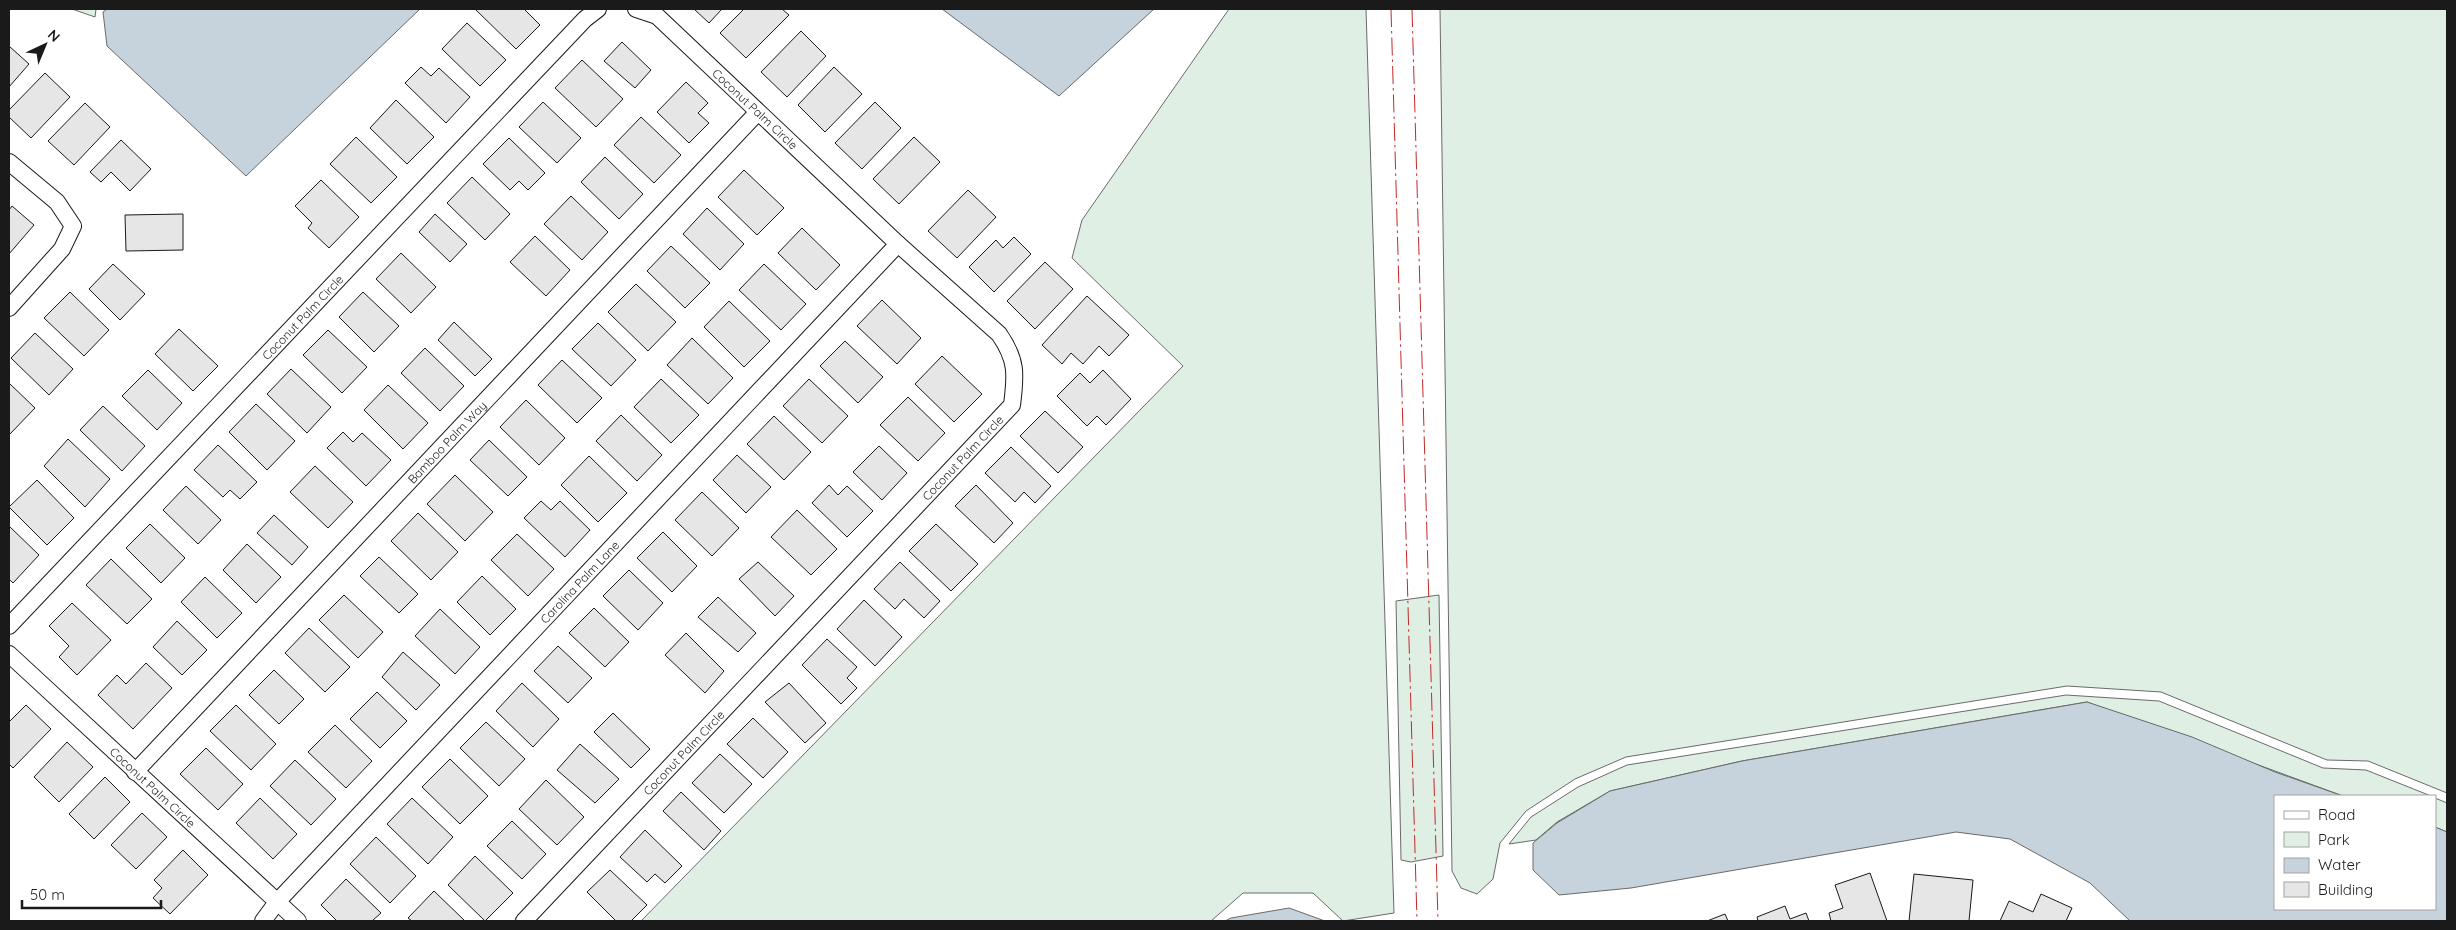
<svg xmlns="http://www.w3.org/2000/svg" width="2456" height="930" viewBox="0 0 2456 930" font-family="Quicksand,sans-serif">
<style>
.green{fill:#e0efe3;stroke:#6a6a6a}
.water{fill:#c6d2dc;stroke:#6a6a6a}
.building{fill:#e6e6e6;stroke:#1a1a1a}
.lines{fill:none;stroke-linecap:round;stroke-linejoin:round}
.street-casing{stroke:#1a1a1a;stroke-width:18}
.street{stroke:#fff;stroke-width:16}
.power{stroke:#c62828;stroke-width:1;stroke-dasharray:18 4 2.5 4;stroke-linecap:butt}
.labels{text-anchor:middle;dominant-baseline:central;stroke-width:4;stroke-linejoin:round;paint-order:stroke}
.street-label{font-size:12px;fill:#1a1a1a;stroke:#fff}
</style>
<rect width="100%" height="100%" fill="#fff"/>
<path class="green" d="M72,9H96L95,17Z
M1229,9H1366L1394,913L1343,921L1313,893H1243L1211,921H641L1183,366L1072,258L1082,220Z
M1440,9H2447V793L2368,761L2327,760L2161,692L2067,686L1626,757L1575,779L1526,811L1500,843L1493,879L1477,894L1461,888L1452,871Z
M1439,595L1443,856L1411,862L1401,860L1396,601Z
M2066,695L2159,701L2323,768L2366,770L2431,796H2343L2087,702L1742,761L1610,791L1557,822L1536,840L1509,844L1531,817L1578,787L1627,765Z
M2435,798L2447,803V832L2435,827Z"/>
<path class="water" d="M107,9H420L246,176L107,46L103,12Z
M942,9H1154L1059,96Z
M2087,702L2192,737L2275,772L2343,796H2275V909H2435V827L2447,832V921H2130L2090,883L2010,839L1956,832L1631,888L1559,895L1533,870V843L1557,823L1610,791L1742,761Z
M1289,908L1325,921H1225L1231,918Z"/>
<path class="building" d="M477,9H524L540,25L516,49L476,10Z
M694,9H722L709,23Z
M744,9H782L789,15L746,58L720,33Z
M467,23L506,60L480,86L442,49Z
M801,31L826,56L787,97L761,72Z
M622,42L651,70L635,88L604,61Z
M9,46L29,64L9,87Z
M582,60L623,99L596,127L555,88Z
M421,67L431,76L439,68L470,97L446,123L405,83Z
M834,67L862,94L825,132L798,105Z
M45,73L70,97L31,138L9,117V110Z
M686,82L708,103L698,113L709,123L689,143L657,112Z
M396,100L434,137L407,164L370,128Z
M543,102L581,138L557,163L519,127Z
M875,102L901,128L862,169L835,143Z
M85,103L110,127L74,165L48,141Z
M641,117L681,155L654,183L614,145Z
M356,137L397,177L371,203L330,164Z
M914,137L940,162L899,204L873,179Z
M509,138L545,173L528,190L519,181L510,190L483,164Z
M121,140L151,169L130,191L111,172L101,182L90,172Z
M605,157L643,194L619,219L581,182Z
M744,170L784,208L757,235L718,197Z
M472,177L510,214L485,240L447,203Z
M321,180L359,217L329,248L308,228L312,223L295,206Z
M968,190L996,217L957,258L928,231Z
M571,196L608,232L582,260L544,224Z
M12,206L34,225L9,254V210Z
M707,208L744,244L720,270L683,234Z
M183,214V250L126,251L125,215Z
M435,214L467,244L450,262L419,232Z
M802,228L840,265L816,290L778,253Z
M535,236L570,270L546,296L510,262Z
M1014,237L1031,254L994,292L969,267L996,240L1003,248Z
M671,246L710,283L685,308L647,271Z
M401,253L436,287L411,313L376,279Z
M1045,262L1073,289L1035,329L1007,301Z
M113,264L145,294L120,320L89,289Z
M764,264L806,304L781,330L739,290Z
M636,284L676,322L648,351L608,312Z
M70,292L109,330L84,356L44,318Z
M363,292L399,326L374,352L339,317Z
M1087,296L1129,335L1109,356L1099,346L1083,364L1071,353L1062,364L1042,345Z
M882,300L921,338L897,364L857,326Z
M729,301L770,341L744,367L704,327Z
M454,322L492,359L475,376L438,340Z
M598,323L636,360L611,386L572,349Z
M179,329L218,366L193,391L155,354Z
M328,330L367,367L342,393L303,355Z
M35,333L73,369L49,395L11,358Z
M692,338L733,378L708,404L667,365Z
M845,341L883,377L858,403L820,366Z
M425,348L464,386L440,411L401,373Z
M942,356L982,394L954,422L915,384Z
M562,360L602,398L577,423L538,385Z
M291,369L331,407L307,433L267,394Z
M148,370L182,403L157,430L122,396Z
M1103,370L1131,399L1106,425L1097,416L1087,426L1057,396L1080,373L1090,383Z
M661,379L699,415L671,443L634,407Z
M809,379L848,416L822,443L783,406Z
M9,383L35,408L10,434L9,433Z
M388,385L428,423L403,449L364,410Z
M908,397L945,433L918,461L880,425Z
M526,400L565,438L539,465L500,427Z
M256,404L295,441L267,470L229,432Z
M103,406L145,446L122,471L80,430Z
M1045,411L1083,447L1058,473L1020,436Z
M621,415L662,455L637,481L596,441Z
M774,416L811,452L784,480L747,444Z
M343,432L353,442L362,433L391,460L366,486L327,448Z
M68,439L110,479L85,507L44,466Z
M489,440L527,477L508,496L470,460Z
M218,445L257,482L240,499L230,490L223,497L194,470Z
M879,446L907,473L882,500L853,472Z
M1011,447L1051,486L1035,503L1024,492L1015,502L985,473Z
M737,455L771,487L746,513L713,480Z
M589,456L627,493L598,522L561,485Z
M315,466L353,502L328,528L290,492Z
M455,475L493,512L465,541L427,504Z
M37,480L74,518L47,545L9,507Z
M829,485L838,495L847,486L873,511L847,537L812,503Z
M976,485L1013,523L994,543L955,506Z
M186,486L221,520L198,544L163,510Z
M702,492L739,528L712,556L675,520Z
M541,501L551,510L560,501L590,530L565,557L524,518Z
M797,510L837,549L811,575L771,537Z
M418,513L458,552L431,580L391,541Z
M274,515L308,547L292,565L257,533Z
M150,524L185,558L161,583L126,548Z
M936,524L978,564L951,591L909,551Z
M9,526L39,555L13,583L9,579Z
M663,532L697,566L672,592L637,558Z
M517,534L554,569L528,596L491,560Z
M247,544L281,577L256,603L223,570Z
M379,557L418,594L399,613L360,576Z
M111,559L152,599L127,624L86,585Z
M758,562L794,596L775,616L739,579Z
M900,562L940,601L924,618L904,599L895,609L874,589Z
M629,570L663,603L638,630L603,596Z
M482,576L516,609L490,635L457,602Z
M205,577L242,613L217,638L181,602Z
M344,595L383,632L358,658L319,620Z
M718,597L756,633L738,652L698,617Z
M864,600L902,637L875,666L837,629Z
M72,603L111,640L77,675L59,657L69,646L49,626Z
M594,608L629,642L605,667L569,633Z
M440,609L480,647L455,674L415,636Z
M177,621L207,650L182,675L153,647Z
M309,628L350,667L325,692L285,653Z
M686,633L724,671L705,693L665,655Z
M827,639L857,667L847,678L857,688L841,704L802,665Z
M558,646L592,678L568,703L534,671Z
M403,652L440,685L416,710L382,677Z
M146,663L172,688L133,729L98,695L117,675L126,684Z
M274,670L304,699L279,724L249,695Z
M522,683L559,719L533,747L496,711Z
M789,683L826,723L805,743L765,702Z
M377,692L407,721L380,748L350,719Z
M26,705L51,729L13,768L9,764V722Z
M236,705L276,744L251,770L210,731Z
M613,713L650,749L631,768L594,732Z
M753,718L788,752L763,778L727,744Z
M486,722L525,759L499,786L460,748Z
M335,725L372,761L346,788L308,752Z
M67,742L93,767L59,802L34,777Z
M580,744L619,779L595,803L557,770Z
M206,748L243,784L218,810L180,774Z
M720,754L752,784L724,813L692,783Z
M450,759L488,796L460,824L422,787Z
M295,760L336,799L311,825L270,786Z
M105,777L130,802L94,839L69,814Z
M546,780L584,817L557,845L519,809Z
M681,792L721,831L704,850L663,811Z
M260,798L297,834L273,859L236,823Z
M412,798L453,837L428,864L387,824Z
M142,813L167,837L136,869L111,845Z
M512,821L546,854L522,879L487,846Z
M645,830L682,866L665,883L655,874L647,882L620,857Z
M376,837L416,876L390,903L350,864Z
M183,850L208,875L170,914L153,898L162,888L154,880Z
M475,856L513,893L485,921L448,885Z
M610,870L647,905L631,921H616L587,892Z
M1870,873L1887,921H1831L1829,913L1843,908L1835,885Z
M1914,874L1973,880L1969,921H1909Z
M346,879L381,913L372,921H337L321,905Z
M434,891L465,921H412L408,918Z
M2041,894L2072,908L2066,921H2000L2009,901L2033,912Z
M1785,906L1790,919L1806,913L1809,921H1758L1757,917Z
M1725,914L1728,921H1707Z"/>
<g class="lines">
<defs>
<g id="street">
<path d="M9,162L57,202L73,226L62,249L9,308"/>
<path id="s1" d="M9,626L585,19L598,9"/>
<path id="s2" d="M9,654L298,921"/>
<path id="s3" d="M135,772L758,112"/>
<path id="s4" d="M263,921L277,902L898,244"/>
<path id="s5" d="M524,921L1012,405C1016,374 1017,360 999,334L898,244L657,16L636,9"/>
</g>
</defs>
<use href="#street" class="street-casing"/>
<use href="#street" class="street"/>
<path class="power" d="M1391,9L1417,921
M1412,9L1438,921"/>
</g>
<g class="labels">
<g class="street-label">
<text transform="translate(755 109) rotate(43)">Coconut Palm Circle</text>
<text stroke="none"><textPath href="#s1" startOffset="426">Coconut Palm Circle</textPath></text>
<text stroke="none"><textPath href="#s3" startOffset="454">Bamboo Palm Way</textPath></text>
<text stroke="none"><textPath href="#s5" startOffset="638">Coconut Palm Circle</textPath></text>
<text stroke="none"><textPath href="#s4" startOffset="464">Carolina Palm Lane</textPath></text>
<text stroke="none"><textPath href="#s5" startOffset="232">Coconut Palm Circle</textPath></text>
<text stroke="none"><textPath href="#s2" startOffset="196">Coconut Palm Circle</textPath></text>
</g>
</g>
<rect width="2456" height="930" fill="none" stroke="#1a1a1a" stroke-width="20"/>
<rect x="2274" y="795" width="162" height="115" fill="#ffffff" stroke="#a3a3a3"/>
<rect x="2284" y="811" width="25" height="8" fill="#ffffff" stroke="#a3a3a3"/>
<text x="2318" y="820" font-size="15" fill="#1a1a1a">Road</text>
<rect x="2284" y="832" width="25" height="15" fill="#e0efe3" stroke="#a3a3a3"/>
<text x="2318" y="845" font-size="15" fill="#1a1a1a">Park</text>
<rect x="2284" y="858" width="25" height="15" fill="#c6d2dc" stroke="#a3a3a3"/>
<text x="2318" y="870" font-size="15" fill="#1a1a1a">Water</text>
<rect x="2284" y="882" width="25" height="15" fill="#e6e6e6" stroke="#a3a3a3"/>
<text x="2318" y="895" font-size="15" fill="#1a1a1a">Building</text>
<g transform="translate(45 45) rotate(44)" stroke="#ffffff" stroke-width="4" paint-order="stroke">
<path d="M0-4L9 19L0 12L-9 19Z" fill="#1a1a1a"/>
<text y="-8" font-size="14" font-weight="bold" text-anchor="middle" fill="#1a1a1a">N</text>
</g>
<path d="M22 900v8h139v-8" fill="none" stroke="#1a1a1a" stroke-width="2.5"/>
<text x="30" y="900" font-size="15" fill="#1a1a1a" stroke="#ffffff" stroke-width="4" paint-order="stroke">50 m</text>
</svg>
